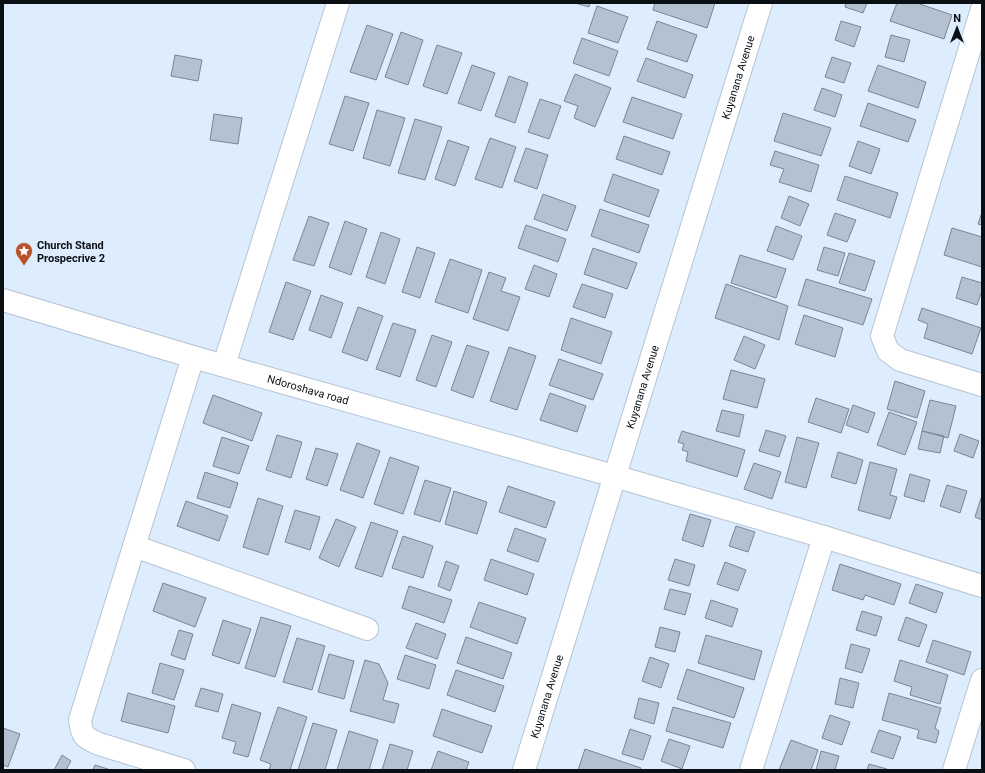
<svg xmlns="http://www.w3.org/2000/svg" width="985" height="773" viewBox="0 0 985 773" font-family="Roboto,sans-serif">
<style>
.building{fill:#b3c1d0;stroke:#798695}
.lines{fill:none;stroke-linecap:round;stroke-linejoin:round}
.minor-casing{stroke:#b5c4d3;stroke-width:24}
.minor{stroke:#fff;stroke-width:22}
.labels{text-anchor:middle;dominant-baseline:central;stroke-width:3;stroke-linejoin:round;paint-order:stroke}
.street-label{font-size:11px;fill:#0a0f14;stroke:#deedfd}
.poi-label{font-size:11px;font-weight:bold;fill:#0a0f14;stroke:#deedfd;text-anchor:start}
</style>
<rect width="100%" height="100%" fill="#deedfd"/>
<path class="building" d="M575,3H590L589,7Z
M655,3H715L707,28L653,10Z
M846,3H867L863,13L845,7Z
M897,3H917L952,15L944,39L890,21Z
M597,6L628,17L618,43L588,33Z
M657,21L697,35L687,62L647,49Z
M841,21L861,27L854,47L835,40Z
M367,25L393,34L376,80L350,72Z
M401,32L423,40L408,85L385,77Z
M891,35L910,40L904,62L885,57Z
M582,38L618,51L609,76L573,63Z
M437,45L462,53L447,94L423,86Z
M175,55L202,60L198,81L171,76Z
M832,57L851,63L844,83L825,77Z
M646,58L693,75L685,98L637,81Z
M472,65L495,73L481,111L458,103Z
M878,65L926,82L918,108L868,91Z
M575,74L611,88L595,127L574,118L578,106L564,101Z
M509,76L528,83L515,123L495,116Z
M822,88L842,95L835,117L814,110Z
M345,96L369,103L353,151L329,144Z
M632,97L682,114L673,139L623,122Z
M540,99L561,106L549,139L528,132Z
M868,103L916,120L908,142L860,126Z
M377,110L405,118L390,166L363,158Z
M783,113L831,128L821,156L774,141Z
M214,114L242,118L238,144L210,140Z
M415,119L442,127L425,180L398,173Z
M624,136L670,152L662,175L616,159Z
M490,138L516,147L502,188L475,179Z
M448,140L469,147L455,186L435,179Z
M858,141L880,149L871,174L849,166Z
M526,148L548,155L537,189L514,181Z
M775,151L819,165L811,192L779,182L784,169L770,165Z
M613,174L659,190L649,217L604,201Z
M845,176L898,193L890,218L837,200Z
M543,194L576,206L567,231L534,219Z
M789,196L809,204L800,226L781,218Z
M600,209L649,225L639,253L591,236Z
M982,212V225L978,224Z
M835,213L856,220L847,242L827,235Z
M309,216L329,223L314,266L293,260Z
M345,221L367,229L351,275L329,267Z
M526,225L566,239L558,262L518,248Z
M776,226L802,236L793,260L767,251Z
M952,228L982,237V267L944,255Z
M381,232L400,239L385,284L366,277Z
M417,247L435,253L420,298L402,292Z
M824,247L845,253L838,276L817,270Z
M593,248L637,263L627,289L584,274Z
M849,253L875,261L865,291L839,283Z
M740,255L786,269L776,298L731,283Z
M450,259L482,270L468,313L435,302Z
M534,265L557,274L549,297L525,289Z
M489,272L506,278L501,291L520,297L508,331L473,319Z
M962,277L982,283V291L977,305L956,298Z
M806,279L872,299L863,325L798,305Z
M286,282L311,291L293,340L269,332Z
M582,284L613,294L605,318L573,307Z
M726,284L788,306L779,340L715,318Z
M321,295L343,303L331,338L309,330Z
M358,307L383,316L367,361L342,352Z
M922,308L981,328L972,354L924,338L928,324L918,320Z
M804,315L843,328L835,357L795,344Z
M571,318L612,332L601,364L561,350Z
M393,323L416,330L400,377L376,369Z
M432,335L452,342L436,387L416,380Z
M744,336L765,345L755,369L734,360Z
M467,345L489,352L473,398L451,390Z
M509,347L536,356L517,410L490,401Z
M559,359L603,374L593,400L549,385Z
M731,370L765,379L757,408L723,399Z
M895,381L925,391L917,418L887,409Z
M550,393L586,406L577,432L540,420Z
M213,395L262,413L252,441L203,423Z
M816,398L849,409L841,433L808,422Z
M930,400L956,406L948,438L922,431Z
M853,405L875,413L868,433L846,425Z
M722,410L744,415L739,437L716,431Z
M889,412L917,422L905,455L877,445Z
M766,430L786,436L779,457L759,451Z
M682,431L745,450L737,477L686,461L688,452L682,450L684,444L678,442Z
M922,431L944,436L940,453L918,449Z
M960,434L979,441L973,458L954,451Z
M277,435L302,442L291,478L266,470Z
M222,437L249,446L239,474L213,466Z
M797,437L819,443L806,488L785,482Z
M357,443L380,451L363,498L340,490Z
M316,448L338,454L327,486L306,479Z
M838,452L863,460L856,484L831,477Z
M390,457L419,467L403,514L374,504Z
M870,462L897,469L890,495L897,497L890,519L858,510Z
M754,463L781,472L772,499L744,489Z
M205,472L238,483L230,508L197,498Z
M910,474L930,480L924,502L904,496Z
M425,480L451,488L440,522L414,514Z
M947,485L967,491L960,513L940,506Z
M508,486L555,502L546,528L499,512Z
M454,491L487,502L477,534L445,524Z
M258,498L283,506L268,555L243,547Z
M981,498L982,499V520L975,517Z
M186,501L228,516L219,541L177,526Z
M295,510L320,517L310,550L285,542Z
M690,514L711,520L703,547L682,540Z
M336,519L356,527L339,567L319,558Z
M371,522L398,531L382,577L355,568Z
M736,526L755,532L748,552L729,546Z
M515,528L546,539L538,562L507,551Z
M403,536L433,546L423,578L392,568Z
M491,559L534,574L527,595L484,580Z
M675,559L695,565L689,586L668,580Z
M446,561L459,566L450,591L438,586Z
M725,562L746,570L738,591L717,584Z
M840,564L901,584L894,605L865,595L863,600L832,590Z
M163,583L206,598L195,627L153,611Z
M916,584L943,593L936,613L909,603Z
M409,586L452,600L444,623L402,608Z
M670,589L691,594L685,615L664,609Z
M711,600L738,609L732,627L705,618Z
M479,602L526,618L517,644L470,627Z
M862,611L882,617L876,636L856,630Z
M261,617L291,626L275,677L245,668Z
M906,617L927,625L919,647L898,640Z
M223,620L251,629L239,664L212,655Z
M416,623L446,634L437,659L406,648Z
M660,627L680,632L675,652L655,647Z
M179,630L193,634L185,660L171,655Z
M706,635L762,651L754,680L698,663Z
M466,637L512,653L503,679L457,663Z
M297,638L325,646L312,690L283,682Z
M933,640L971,652L964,675L926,662Z
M851,644L870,649L862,673L845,668Z
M329,654L354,661L344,699L318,692Z
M405,655L436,665L429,689L397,679Z
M650,657L669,664L661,688L642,681Z
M365,660L379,664L388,683L383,700L399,704L394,723L350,711Z
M900,660L948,675L940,704L910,695L912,687L894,681Z
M160,663L184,670L174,700L152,693Z
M687,669L744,688L734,718L677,699Z
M456,670L504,686L495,712L447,695Z
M840,678L859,683L853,708L835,704Z
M201,688L223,694L218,712L195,706Z
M128,693L175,706L168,733L121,721Z
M889,693L941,708L935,728L939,731L936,743L917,738L919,730L882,720Z
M639,698L659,703L654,724L634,718Z
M232,704L261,713L248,757L233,753L236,742L222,738Z
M278,707L307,717L290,770H269L271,764L260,760Z
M673,707L731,723L723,748L666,731Z
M442,709L492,726L482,753L433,736Z
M830,715L850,722L842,745L822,738Z
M313,723L337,730L325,770H298Z
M3,728L20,734L8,767L3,765Z
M630,729L651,736L643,760L622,754Z
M879,730L901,737L893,759L871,752Z
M349,731L378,740L369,770H337Z
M669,739L690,746L682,769L661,761Z
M791,740L818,750L811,770H779Z
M390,744L413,751L407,770H382Z
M585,749L641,768L640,770H578Z
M438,751L469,762L466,770H431Z
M821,751L839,756L835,770H816Z
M62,755L71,761L66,770H54Z
M869,764L887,769V770H867Z
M95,765L111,770H93Z"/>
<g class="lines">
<defs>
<g id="minor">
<path d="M982,9L882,336L888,351L900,360L982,385"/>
<path id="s1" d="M3,300L193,357L614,476L824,537L982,586"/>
<path d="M224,365L338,3"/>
<path d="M134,546L367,629"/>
<path d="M184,770L99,744C84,737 82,737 80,720L193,357"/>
<path id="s2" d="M524,770L761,3"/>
<path d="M751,770L824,537"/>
<path d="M954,770L982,680"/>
</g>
</defs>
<use href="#minor" class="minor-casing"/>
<use href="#minor" class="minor"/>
</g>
<defs>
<symbol id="sight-pin" viewBox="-11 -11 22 30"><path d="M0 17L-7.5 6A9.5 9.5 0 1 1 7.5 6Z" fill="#b9512a" stroke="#deedfd"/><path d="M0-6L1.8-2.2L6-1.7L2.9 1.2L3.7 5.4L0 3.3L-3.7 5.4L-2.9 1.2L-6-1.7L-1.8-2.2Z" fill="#fff"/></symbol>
</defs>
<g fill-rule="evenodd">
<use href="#sight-pin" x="14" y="241" width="20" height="27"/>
</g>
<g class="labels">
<g class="street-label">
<text stroke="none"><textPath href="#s2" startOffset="725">Kuyanana Avenue</textPath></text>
<text stroke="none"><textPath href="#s2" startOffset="401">Kuyanana Avenue</textPath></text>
<text stroke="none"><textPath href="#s1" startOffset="318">Ndoroshava road</textPath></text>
<text stroke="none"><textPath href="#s2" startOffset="77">Kuyanana Avenue</textPath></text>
</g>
<g class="poi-label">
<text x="37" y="245">Church Stand<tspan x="37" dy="13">Prospecrive 2</tspan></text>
</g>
</g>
<rect width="985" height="773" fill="none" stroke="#0a0f14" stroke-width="8"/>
<g transform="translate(957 28)" stroke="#deedfd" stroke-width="3" paint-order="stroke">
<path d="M0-3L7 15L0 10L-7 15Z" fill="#0a0f14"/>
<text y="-6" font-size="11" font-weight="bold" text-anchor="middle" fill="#0a0f14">N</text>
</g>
</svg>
